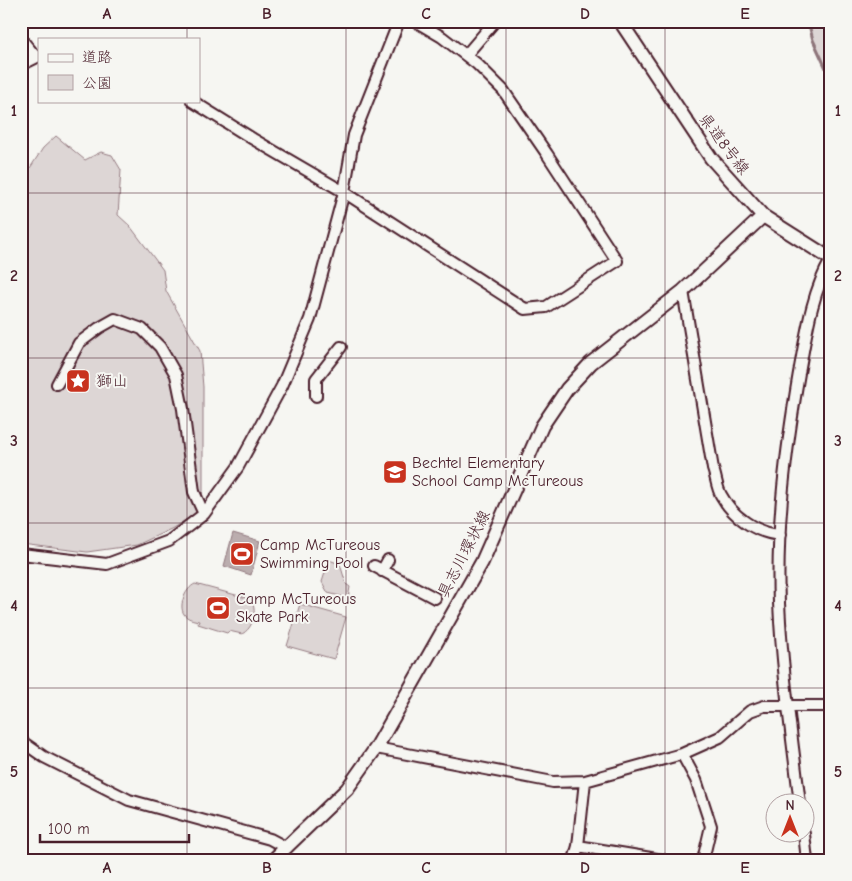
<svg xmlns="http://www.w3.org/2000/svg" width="852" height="881" viewBox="0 0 852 881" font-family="'Comic Neue','Klee One',sans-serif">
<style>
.green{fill:#ddd6d5;stroke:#947a80}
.water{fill:#bbadae;stroke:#8e747a}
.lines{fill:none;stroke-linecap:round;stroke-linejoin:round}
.stream{stroke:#8e747a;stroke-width:3}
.minor-casing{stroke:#4a1f2b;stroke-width:14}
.major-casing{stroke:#4a1f2b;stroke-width:16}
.minor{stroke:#f6f6f2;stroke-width:10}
.major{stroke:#f6f6f2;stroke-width:12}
.grid{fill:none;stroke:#4a1f2b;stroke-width:1;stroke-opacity:0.55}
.labels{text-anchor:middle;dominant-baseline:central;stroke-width:4;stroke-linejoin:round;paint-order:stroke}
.street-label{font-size:16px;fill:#4a1f2b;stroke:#f6f6f2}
.poi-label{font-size:16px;fill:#4a1f2b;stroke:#f6f6f2;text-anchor:start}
.neatline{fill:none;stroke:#4a1f2b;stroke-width:2}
.grid-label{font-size:16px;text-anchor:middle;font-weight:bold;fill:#4a1f2b}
</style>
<rect width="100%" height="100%" fill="#f6f6f2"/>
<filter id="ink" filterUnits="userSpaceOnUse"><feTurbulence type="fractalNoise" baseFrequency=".02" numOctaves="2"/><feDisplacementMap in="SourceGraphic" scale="10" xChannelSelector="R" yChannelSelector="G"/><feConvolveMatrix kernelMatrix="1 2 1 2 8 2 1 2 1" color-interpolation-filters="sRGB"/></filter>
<g filter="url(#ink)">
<path class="green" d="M808,21H831V79L813,40Z
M56,136L85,160L101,152L112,155L121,170L118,215L130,226L163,270L166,291L200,351L203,387V491L196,513L173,528L137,545L87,552L21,544V182L43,148Z
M329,560L340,564L346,584L350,587L348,598L328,593L322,582Z
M195,584L247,598L252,601C257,613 253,628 242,634L229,631L227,633L198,624L199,621C194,620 187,619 184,614C178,605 186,588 195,584Z
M300,604L346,617L334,659L287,646Z
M578,846L667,860H574Z"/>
<path class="water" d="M233,533L260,541L251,575L224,566Z"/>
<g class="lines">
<path class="stream" d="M808,21L813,40L831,79"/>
<defs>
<path id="minor" d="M21,39L36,57
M466,55L495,21
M21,65L39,56
M192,101L253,139L344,192L525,309L546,307L617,261L547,154L503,90L477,64L442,37L415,21
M683,291L713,469C716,477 717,488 721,495C733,517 756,533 780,535
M57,384L79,343L99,328L115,319L142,329L160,347L176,375L183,409L194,492L204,514
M316,396V379L341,347
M21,554L107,564L169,541L204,514L238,467L282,386L310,319L344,192L354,135L399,21
M374,566L435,598
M382,571L388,560
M21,741L44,757L129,800L270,839L287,848
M376,748L553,782L585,781L682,754L720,737L750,711L764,706H831
M682,754L696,780L711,826L703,860
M800,804C792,737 782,670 779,603C776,526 786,449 799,373C806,336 811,294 831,260
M804,834L807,860
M578,846L663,860
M574,860L578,846L585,781"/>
<path id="major" d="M620,21L711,158L763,216L831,259
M273,860L347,789L376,748L482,562L542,426L567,389L591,363L683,291L763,216"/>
</defs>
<use href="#minor" class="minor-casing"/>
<use href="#major" class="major-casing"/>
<use href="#minor" class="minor"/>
<use href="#major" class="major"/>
</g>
</g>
<path class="grid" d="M187,21V39M346,21V860M506,21V860M665,21V860M187,101V860M21,193H831M21,358H831M21,523H831M21,688H831"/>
<defs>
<symbol id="sight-square" viewBox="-11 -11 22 22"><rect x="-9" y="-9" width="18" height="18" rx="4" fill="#c8321e" stroke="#f6f6f2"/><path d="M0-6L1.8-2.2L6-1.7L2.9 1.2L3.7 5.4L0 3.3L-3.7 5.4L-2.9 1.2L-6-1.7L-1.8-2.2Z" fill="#fff"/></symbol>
<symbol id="school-square" viewBox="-11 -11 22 22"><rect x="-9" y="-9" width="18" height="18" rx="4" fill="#c8321e" stroke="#f6f6f2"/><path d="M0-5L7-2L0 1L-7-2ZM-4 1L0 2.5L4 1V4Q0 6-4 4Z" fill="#fff"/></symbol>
<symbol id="stadium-square" viewBox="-11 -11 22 22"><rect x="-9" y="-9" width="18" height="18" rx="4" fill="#c8321e" stroke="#f6f6f2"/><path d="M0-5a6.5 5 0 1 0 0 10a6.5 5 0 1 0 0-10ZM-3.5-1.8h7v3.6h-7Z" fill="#fff"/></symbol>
</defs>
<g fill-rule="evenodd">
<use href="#sight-square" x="64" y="367" width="28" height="28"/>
<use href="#school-square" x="381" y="458" width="28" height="28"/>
<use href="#stadium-square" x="228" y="540" width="28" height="28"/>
<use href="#stadium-square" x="204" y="594" width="28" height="28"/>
</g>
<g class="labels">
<g class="street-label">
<text transform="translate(724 144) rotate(53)">県道8号線</text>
<text transform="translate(464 554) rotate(-63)">具志川環状線</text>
</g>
<g class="poi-label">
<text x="96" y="381">獅山</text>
<text x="412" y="463">Bechtel Elementary<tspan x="412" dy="18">School Camp McTureous</tspan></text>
<text x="260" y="545">Camp McTureous<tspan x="260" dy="18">Swimming Pool</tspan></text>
<text x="236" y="599">Camp McTureous<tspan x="236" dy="18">Skate Park</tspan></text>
</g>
</g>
<rect width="852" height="881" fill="none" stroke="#f6f6f2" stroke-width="55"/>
<rect x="38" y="38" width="162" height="65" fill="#f6f6f2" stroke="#b1a0a2"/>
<rect x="48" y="54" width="25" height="8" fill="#f6f6f2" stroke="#b1a0a2"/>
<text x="82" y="62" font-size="15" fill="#4a1f2b">道路</text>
<rect x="48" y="75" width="25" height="15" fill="#ddd6d5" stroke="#b1a0a2"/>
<text x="82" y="88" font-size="15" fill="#4a1f2b">公園</text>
<g transform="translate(790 818)"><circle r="24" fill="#f6f6f2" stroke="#b1a0a2"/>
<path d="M0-4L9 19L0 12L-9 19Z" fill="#c8321e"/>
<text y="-8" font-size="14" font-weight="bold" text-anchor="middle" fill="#4a1f2b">N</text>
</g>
<path d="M40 834v8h149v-8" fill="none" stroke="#4a1f2b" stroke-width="2.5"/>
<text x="48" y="834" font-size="15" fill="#4a1f2b" stroke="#f6f6f2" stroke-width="4" paint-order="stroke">100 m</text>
<rect x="28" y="28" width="796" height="826" class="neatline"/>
<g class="grid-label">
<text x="107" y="19">A</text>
<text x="267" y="19">B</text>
<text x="426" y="19">C</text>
<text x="585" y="19">D</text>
<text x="745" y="19">E</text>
<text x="14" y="116">1</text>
<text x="838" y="116">1</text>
<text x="14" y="281">2</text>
<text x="838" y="281">2</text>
<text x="14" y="446">3</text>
<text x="838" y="446">3</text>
<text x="14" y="611">4</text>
<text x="838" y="611">4</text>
<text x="14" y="777">5</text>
<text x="838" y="777">5</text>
<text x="107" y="873">A</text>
<text x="267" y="873">B</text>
<text x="426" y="873">C</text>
<text x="585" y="873">D</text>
<text x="745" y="873">E</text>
</g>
</svg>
